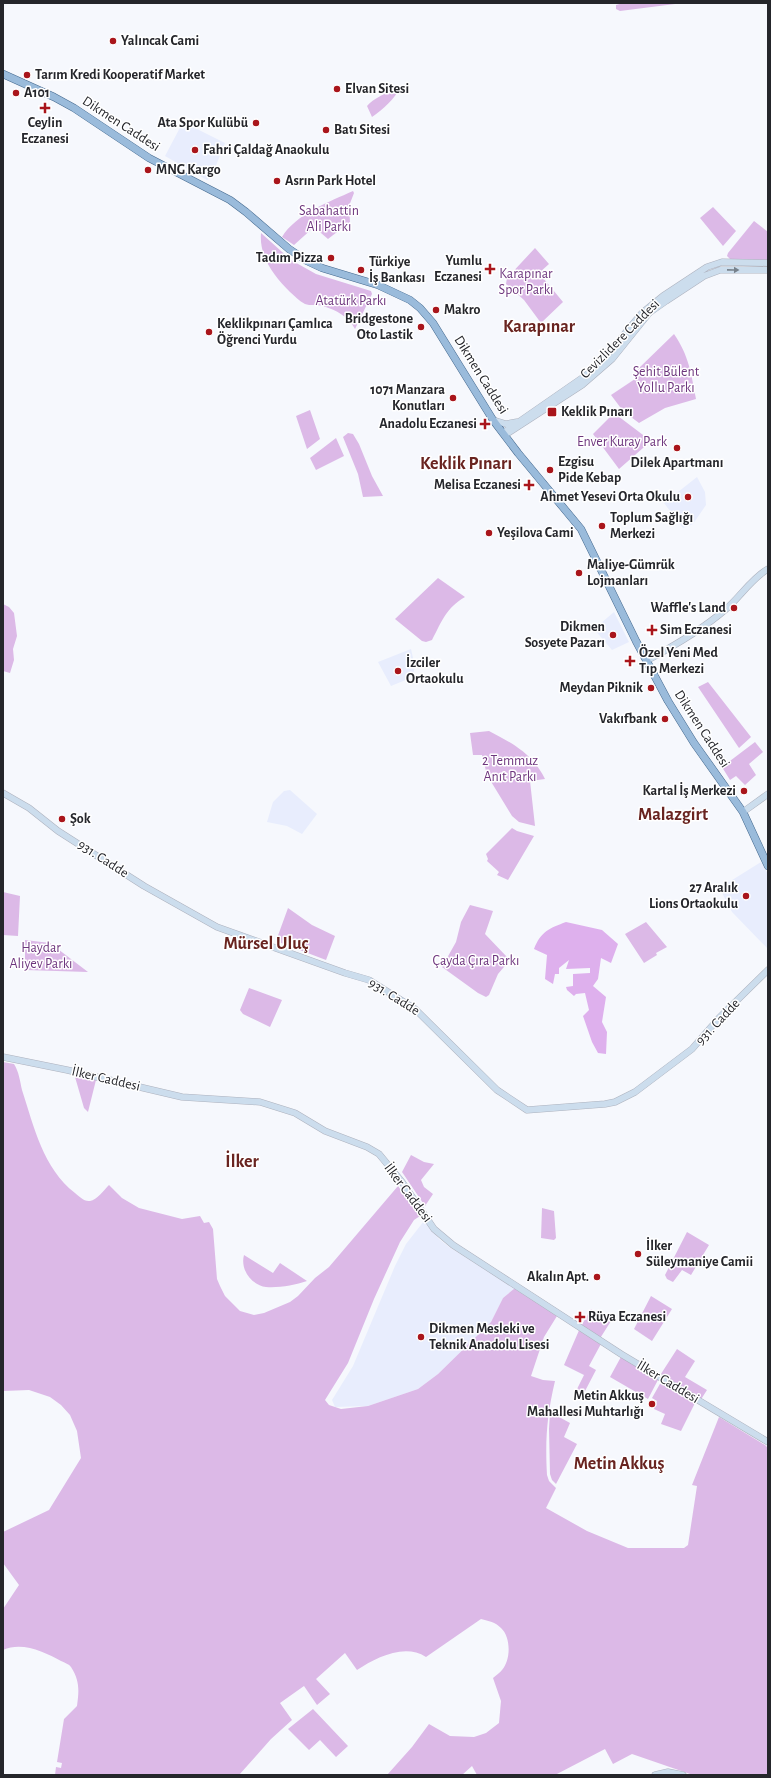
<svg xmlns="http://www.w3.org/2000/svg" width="771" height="1778" viewBox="0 0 771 1778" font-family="'Alegreya Sans',sans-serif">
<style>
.built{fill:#e8edfd}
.green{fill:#dcb9e7}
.forest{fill:#deb0ed}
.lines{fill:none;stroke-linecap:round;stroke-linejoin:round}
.secondary-casing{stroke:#aeb2be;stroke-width:7}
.primary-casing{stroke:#45698e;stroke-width:8}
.secondary{stroke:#ccdded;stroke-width:6}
.primary{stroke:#9abbdb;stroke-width:7}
.oneway{fill:#78828c}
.poi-dot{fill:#a9151b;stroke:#fff;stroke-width:1.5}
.labels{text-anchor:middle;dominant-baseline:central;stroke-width:3;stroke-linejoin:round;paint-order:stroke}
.poi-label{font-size:14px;font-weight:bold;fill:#25262b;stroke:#fff;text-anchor:start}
.street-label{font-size:14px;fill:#25262b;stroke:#fff}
.park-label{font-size:14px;fill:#6e367e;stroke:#fff}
.district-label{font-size:18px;font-weight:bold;fill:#692420;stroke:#fff}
</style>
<rect width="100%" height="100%" fill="#f6f8fd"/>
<path class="built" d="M183,122L225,143L211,178L207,180L165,156Z
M697,477L705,492L706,505L693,524L683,528L664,503Z
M614,612L629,642L612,650L594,629Z
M411,649L415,667L413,674L408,679L391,686L378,662Z
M290,790L317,814L302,834L287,826L267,822L273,802L284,791Z
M761,862L768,874V949L732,912L720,889L721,887Z
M424,1221L439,1239L449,1247L515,1288L503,1298L491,1322L483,1330L438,1374L418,1389L368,1406L335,1407L332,1400L353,1366L395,1266L406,1244Z"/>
<path class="green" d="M623,3H683L620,11L616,9V5Z
M397,87H400C395,99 383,109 372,117L367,106C372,99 389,92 397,87Z
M353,191L354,193L349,206L350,222L328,239L314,227L294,245L282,237C296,214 329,202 353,191Z
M713,207L736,231L723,246L700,218Z
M754,221L768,232V261L731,260L727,256L728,253Z
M261,233L291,260L316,274L371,291L372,294L355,329C349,317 336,310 323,306C317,304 310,306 305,304C299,301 295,296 290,292C274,276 259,257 261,233Z
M535,248L549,264L539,273L563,302L541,323L524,300L506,284L507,278Z
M674,334C689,356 691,373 696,399L665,408L639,423L623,411L611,395L641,375L638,369Z
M310,410L320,439L307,449L296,416Z
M614,413L651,441L619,469L593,434Z
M348,433L353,434L359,444L372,476L383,496L363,497L358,474L343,437Z
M336,438L344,456L316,470L310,458Z
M438,578L465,597C446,608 442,621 432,640L426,642L422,641L395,619Z
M3,604L9,607L14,613L17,636L13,649L14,660L10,673L3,671Z
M708,682L751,737L739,748L698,687Z
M489,731C512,743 533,754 545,779L530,781L535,826L519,822L512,816L487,775L482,755H473L470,733Z
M755,742L763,752L749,764L756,775L745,785L736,776L730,780L722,767Z
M512,828L517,831L534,836L508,880L497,875L499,872L487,861L488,859L486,854Z
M3,892L20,896L18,936L3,935Z
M470,905L493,911L485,934L507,957L509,961L498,974L489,995L486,997L478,993L442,967L456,942L461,922Z
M288,908L312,925L335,936L326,960L276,941Z
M646,922L667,947L656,953L657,955L644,963L625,934Z
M25,940L50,943L88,972L25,970Z
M249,988L282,1000L270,1027L243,1014L240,1010Z
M3,1062L14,1064C19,1072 20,1081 22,1090C34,1127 43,1168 75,1193C79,1196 84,1202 90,1201C97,1200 104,1190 109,1185L122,1198L139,1208L182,1219L200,1216L204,1223L209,1222L213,1229L217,1279L220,1286L225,1296L240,1311L254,1315L264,1313L290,1302L298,1296L315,1278L329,1267L398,1186L420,1216L414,1220L400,1242L374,1299L348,1363L325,1400L329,1405L341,1409L368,1406L418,1389L438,1374L483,1330L491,1322L503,1298L515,1288L557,1316L544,1337L531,1376L543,1380L555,1381C547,1415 545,1439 547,1475L549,1481L556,1488L546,1508L587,1531L628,1548H684L688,1545L697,1486L692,1485L719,1417L765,1445L768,1448V1775H693L632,1754L613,1764L605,1749L555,1775H477L472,1766L462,1775H387L412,1747L429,1724L450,1736L474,1737L486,1733L499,1723L501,1701L493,1678C496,1675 500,1673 502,1670C511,1660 511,1637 501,1628C495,1622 489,1621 481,1619L426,1657C404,1643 376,1658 357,1670L345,1653L316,1679L330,1694L317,1705L304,1686L280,1703L292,1720L271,1739L239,1775H55L56,1767L61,1768L62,1763L57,1762L64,1719L77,1706C79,1691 80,1681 71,1667C69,1664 65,1663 61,1661C45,1652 22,1641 3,1650V1609L19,1585L3,1563V1532L49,1510L81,1458L77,1431L70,1415L61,1405L50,1397L29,1390L3,1391Z
M78,1075L96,1080L88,1112L84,1108L75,1077Z
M411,1155L424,1162L434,1164L421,1180L424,1187L433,1194L425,1206L402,1172Z
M542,1208L554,1211L556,1238L554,1240L541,1238Z
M687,1232L709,1245L691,1275L682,1270L673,1282L667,1279L665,1275Z
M244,1255L273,1273L280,1263L307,1281C295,1285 279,1288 266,1287C251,1285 240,1269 244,1255Z
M651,1296L672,1309L652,1341L634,1329Z
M591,1309L611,1321L599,1340L602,1342L589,1366L596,1370L584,1393L577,1389L584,1375L564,1365L580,1328Z
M677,1349L695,1361L685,1377L707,1390L700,1401L659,1378L648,1399L610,1377L622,1355L659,1377Z
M661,1382L695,1403L681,1431L661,1424L665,1414L654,1409L657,1401L652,1398Z
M550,1412L570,1423L564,1437L577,1444L556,1484L552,1480L550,1474L549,1429Z
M313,1709L348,1746L336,1757L320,1740L309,1750L288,1729Z"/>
<path class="forest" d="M566,922L602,930L618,944L611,963L601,958L598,979L593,986L606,997L602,1022L607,1032L606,1054L598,1053L592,1042L583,1016L589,1010L585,993L576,994L574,996L567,990L566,987L573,986V974L590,973V968L566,969L569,960L559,968V974H555L553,984L545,979L547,955L534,949C541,931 550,928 566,922Z"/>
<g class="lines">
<defs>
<path id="secondary" d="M493,420L506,424L517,422
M503,433L585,376L602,361L642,313L663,296L707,267L722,262L768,263
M508,433L582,385L612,359L649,313L666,301L704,276L720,270H768
M646,661C674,646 702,630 726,609C740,597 752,578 768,569
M3,793L29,808L58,831L144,886L217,927L345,973L369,980L415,1009L497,1090L527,1110L605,1104L615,1102L635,1092L692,1049L719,1018L768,970
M743,812L768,794
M3,1057L67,1070L182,1097L260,1102L295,1113L325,1131L367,1147L379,1154L402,1182L434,1229L453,1245L621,1354L768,1442
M655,1775L668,1772L683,1775"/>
<path id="primary" d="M3,74L54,97L74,108L149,158L230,200L246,212L289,249L307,261L322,268L378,285L410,300L420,308L433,323L493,420L518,453L581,529L636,641L668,701L694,743L743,812L768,866"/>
</defs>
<use href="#secondary" class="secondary-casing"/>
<use href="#primary" class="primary-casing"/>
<use href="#secondary" class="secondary"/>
<use href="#primary" class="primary"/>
</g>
<defs><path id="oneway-solid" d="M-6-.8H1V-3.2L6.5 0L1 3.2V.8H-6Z"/></defs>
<use class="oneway" href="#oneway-solid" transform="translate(733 270) rotate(1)"/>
<g class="poi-dot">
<circle cx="113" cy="41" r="4"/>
<circle cx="27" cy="75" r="4"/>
<circle cx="337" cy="89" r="4"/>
<circle cx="16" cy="93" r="4"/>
<path d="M43 102h4v4h4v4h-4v4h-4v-4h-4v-4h4z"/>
<circle cx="256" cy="123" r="4"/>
<circle cx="326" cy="130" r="4"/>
<circle cx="195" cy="150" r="4"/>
<circle cx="148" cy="170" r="4"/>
<circle cx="277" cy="181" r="4"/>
<circle cx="331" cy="258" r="4"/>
<path d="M488 263h4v4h4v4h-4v4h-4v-4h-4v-4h4z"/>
<circle cx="361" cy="270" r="4"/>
<circle cx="436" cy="310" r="4"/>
<circle cx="421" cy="327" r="4"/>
<circle cx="209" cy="332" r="4"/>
<circle cx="453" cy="398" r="4"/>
<rect x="547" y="407" width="10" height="10" rx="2"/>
<path d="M483 418h4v4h4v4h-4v4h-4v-4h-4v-4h4z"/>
<circle cx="677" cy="448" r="4"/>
<circle cx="550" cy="470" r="4"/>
<path d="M527 479h4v4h4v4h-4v4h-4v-4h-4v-4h4z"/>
<circle cx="688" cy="497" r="4"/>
<circle cx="602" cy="526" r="4"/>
<circle cx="489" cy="533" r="4"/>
<circle cx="579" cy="573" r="4"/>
<circle cx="734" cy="608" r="4"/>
<path d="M650 624h4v4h4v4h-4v4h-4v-4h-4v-4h4z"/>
<circle cx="613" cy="635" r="4"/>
<path d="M628 655h4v4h4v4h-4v4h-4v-4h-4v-4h4z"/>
<circle cx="398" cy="671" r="4"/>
<circle cx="651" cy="688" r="4"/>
<circle cx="665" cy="719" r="4"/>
<circle cx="744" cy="791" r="4"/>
<circle cx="62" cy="819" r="4"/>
<circle cx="746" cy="896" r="4"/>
<circle cx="638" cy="1254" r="4"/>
<circle cx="597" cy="1277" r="4"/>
<path d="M578 1311h4v4h4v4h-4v4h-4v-4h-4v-4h4z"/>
<circle cx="421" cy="1337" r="4"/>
<circle cx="652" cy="1404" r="4"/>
</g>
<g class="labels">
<g class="poi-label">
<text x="121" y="41">Yalıncak Cami</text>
<text x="35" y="75">Tarım Kredi Kooperatif Market</text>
<text x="345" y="89">Elvan Sitesi</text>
<text x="24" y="93">A101</text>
<text x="45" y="123" text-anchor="middle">Ceylin<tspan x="45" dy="16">Eczanesi</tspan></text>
<text x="248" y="123" text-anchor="end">Ata Spor Kulübü</text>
<text x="334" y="130">Batı Sitesi</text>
<text x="203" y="150">Fahri Çaldağ Anaokulu</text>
<text x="156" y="170">MNG Kargo</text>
<text x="285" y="181">Asrın Park Hotel</text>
<text x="323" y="258" text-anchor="end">Tadım Pizza</text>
<text x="482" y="261" text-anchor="end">Yumlu<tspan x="482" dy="16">Eczanesi</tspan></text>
<text x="369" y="262">Türkiye<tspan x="369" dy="16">İş Bankası</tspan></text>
<text x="444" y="310">Makro</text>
<text x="413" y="319" text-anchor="end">Bridgestone<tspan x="413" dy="16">Oto Lastik</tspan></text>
<text x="217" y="324">Keklikpınarı Çamlıca<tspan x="217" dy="16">Öğrenci Yurdu</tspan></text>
<text x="445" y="390" text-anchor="end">1071 Manzara<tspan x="445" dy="16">Konutları</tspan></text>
<text x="561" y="412">Keklik Pınarı</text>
<text x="477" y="424" text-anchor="end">Anadolu Eczanesi</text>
<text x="558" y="462">Ezgisu<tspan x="558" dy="16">Pide Kebap</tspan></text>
<text x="677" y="463" text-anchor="middle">Dilek Apartmanı</text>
<text x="521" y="485" text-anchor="end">Melisa Eczanesi</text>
<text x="680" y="497" text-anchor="end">Ahmet Yesevi Orta Okulu</text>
<text x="610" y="518">Toplum Sağlığı<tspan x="610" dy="16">Merkezi</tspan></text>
<text x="497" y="533">Yeşilova Cami</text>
<text x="587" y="565">Maliye-Gümrük<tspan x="587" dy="16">Lojmanları</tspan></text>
<text x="726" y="608" text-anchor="end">Waffle's Land</text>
<text x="605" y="627" text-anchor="end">Dikmen<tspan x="605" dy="16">Sosyete Pazarı</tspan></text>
<text x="660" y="630">Sim Eczanesi</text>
<text x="639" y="653">Özel Yeni Med<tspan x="639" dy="16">Tıp Merkezi</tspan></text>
<text x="406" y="663">İzciler<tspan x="406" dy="16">Ortaokulu</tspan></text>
<text x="643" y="688" text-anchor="end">Meydan Piknik</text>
<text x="657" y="719" text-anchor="end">Vakıfbank</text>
<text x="736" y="791" text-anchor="end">Kartal İş Merkezi</text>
<text x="70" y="819">Şok</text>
<text x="738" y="888" text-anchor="end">27 Aralık<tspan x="738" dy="16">Lions Ortaokulu</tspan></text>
<text x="646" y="1246">İlker<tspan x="646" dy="16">Süleymaniye Camii</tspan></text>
<text x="589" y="1277" text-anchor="end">Akalın Apt.</text>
<text x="588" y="1317">Rüya Eczanesi</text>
<text x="429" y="1329">Dikmen Mesleki ve<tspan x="429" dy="16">Teknik Anadolu Lisesi</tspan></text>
<text x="644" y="1396" text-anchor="end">Metin Akkuş<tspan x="644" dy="16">Mahallesi Muhtarlığı</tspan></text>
</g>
<g class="street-label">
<text transform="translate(121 124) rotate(33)">Dikmen Caddesi</text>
<text transform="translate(620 339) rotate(-45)">Cevizlidere Caddesi</text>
<text transform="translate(481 375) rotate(58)">Dikmen Caddesi</text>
<text transform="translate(702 729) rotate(57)">Dikmen Caddesi</text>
<text transform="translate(103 859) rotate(33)">931. Cadde</text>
<text transform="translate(394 997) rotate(32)">931. Cadde</text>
<text transform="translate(718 1022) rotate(-47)">931. Cadde</text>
<text transform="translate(106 1079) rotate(13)">İlker Caddesi</text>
<text transform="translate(408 1193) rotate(53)">İlker Caddesi</text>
<text transform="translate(668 1382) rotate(31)">İlker Caddesi</text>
</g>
<g class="park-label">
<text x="329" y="211">Sabahattin<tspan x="329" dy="16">Ali Parkı</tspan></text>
<text x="526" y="274">Karapınar<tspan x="526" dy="16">Spor Parkı</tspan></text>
<text x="351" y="301">Atatürk Parkı</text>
<text x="666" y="372">Şehit Bülent<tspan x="666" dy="16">Yollu Parkı</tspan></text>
<text x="622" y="442">Enver Kuray Park</text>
<text x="510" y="761">2 Temmuz<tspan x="510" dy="16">Anıt Parkı</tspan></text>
<text x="41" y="948">Haydar<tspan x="41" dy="16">Aliyev Parkı</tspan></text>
<text x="476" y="961">Çayda Çıra Parkı</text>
</g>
<g class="district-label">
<text x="539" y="327">Karapınar</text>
<text x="466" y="464">Keklik Pınarı</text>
<text x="673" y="815">Malazgirt</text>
<text x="266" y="944">Mürsel Uluç</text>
<text x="242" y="1162">İlker</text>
<text x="619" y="1464">Metin Akkuş</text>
</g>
</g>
<rect width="771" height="1778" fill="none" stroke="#25262b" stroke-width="8"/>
</svg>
